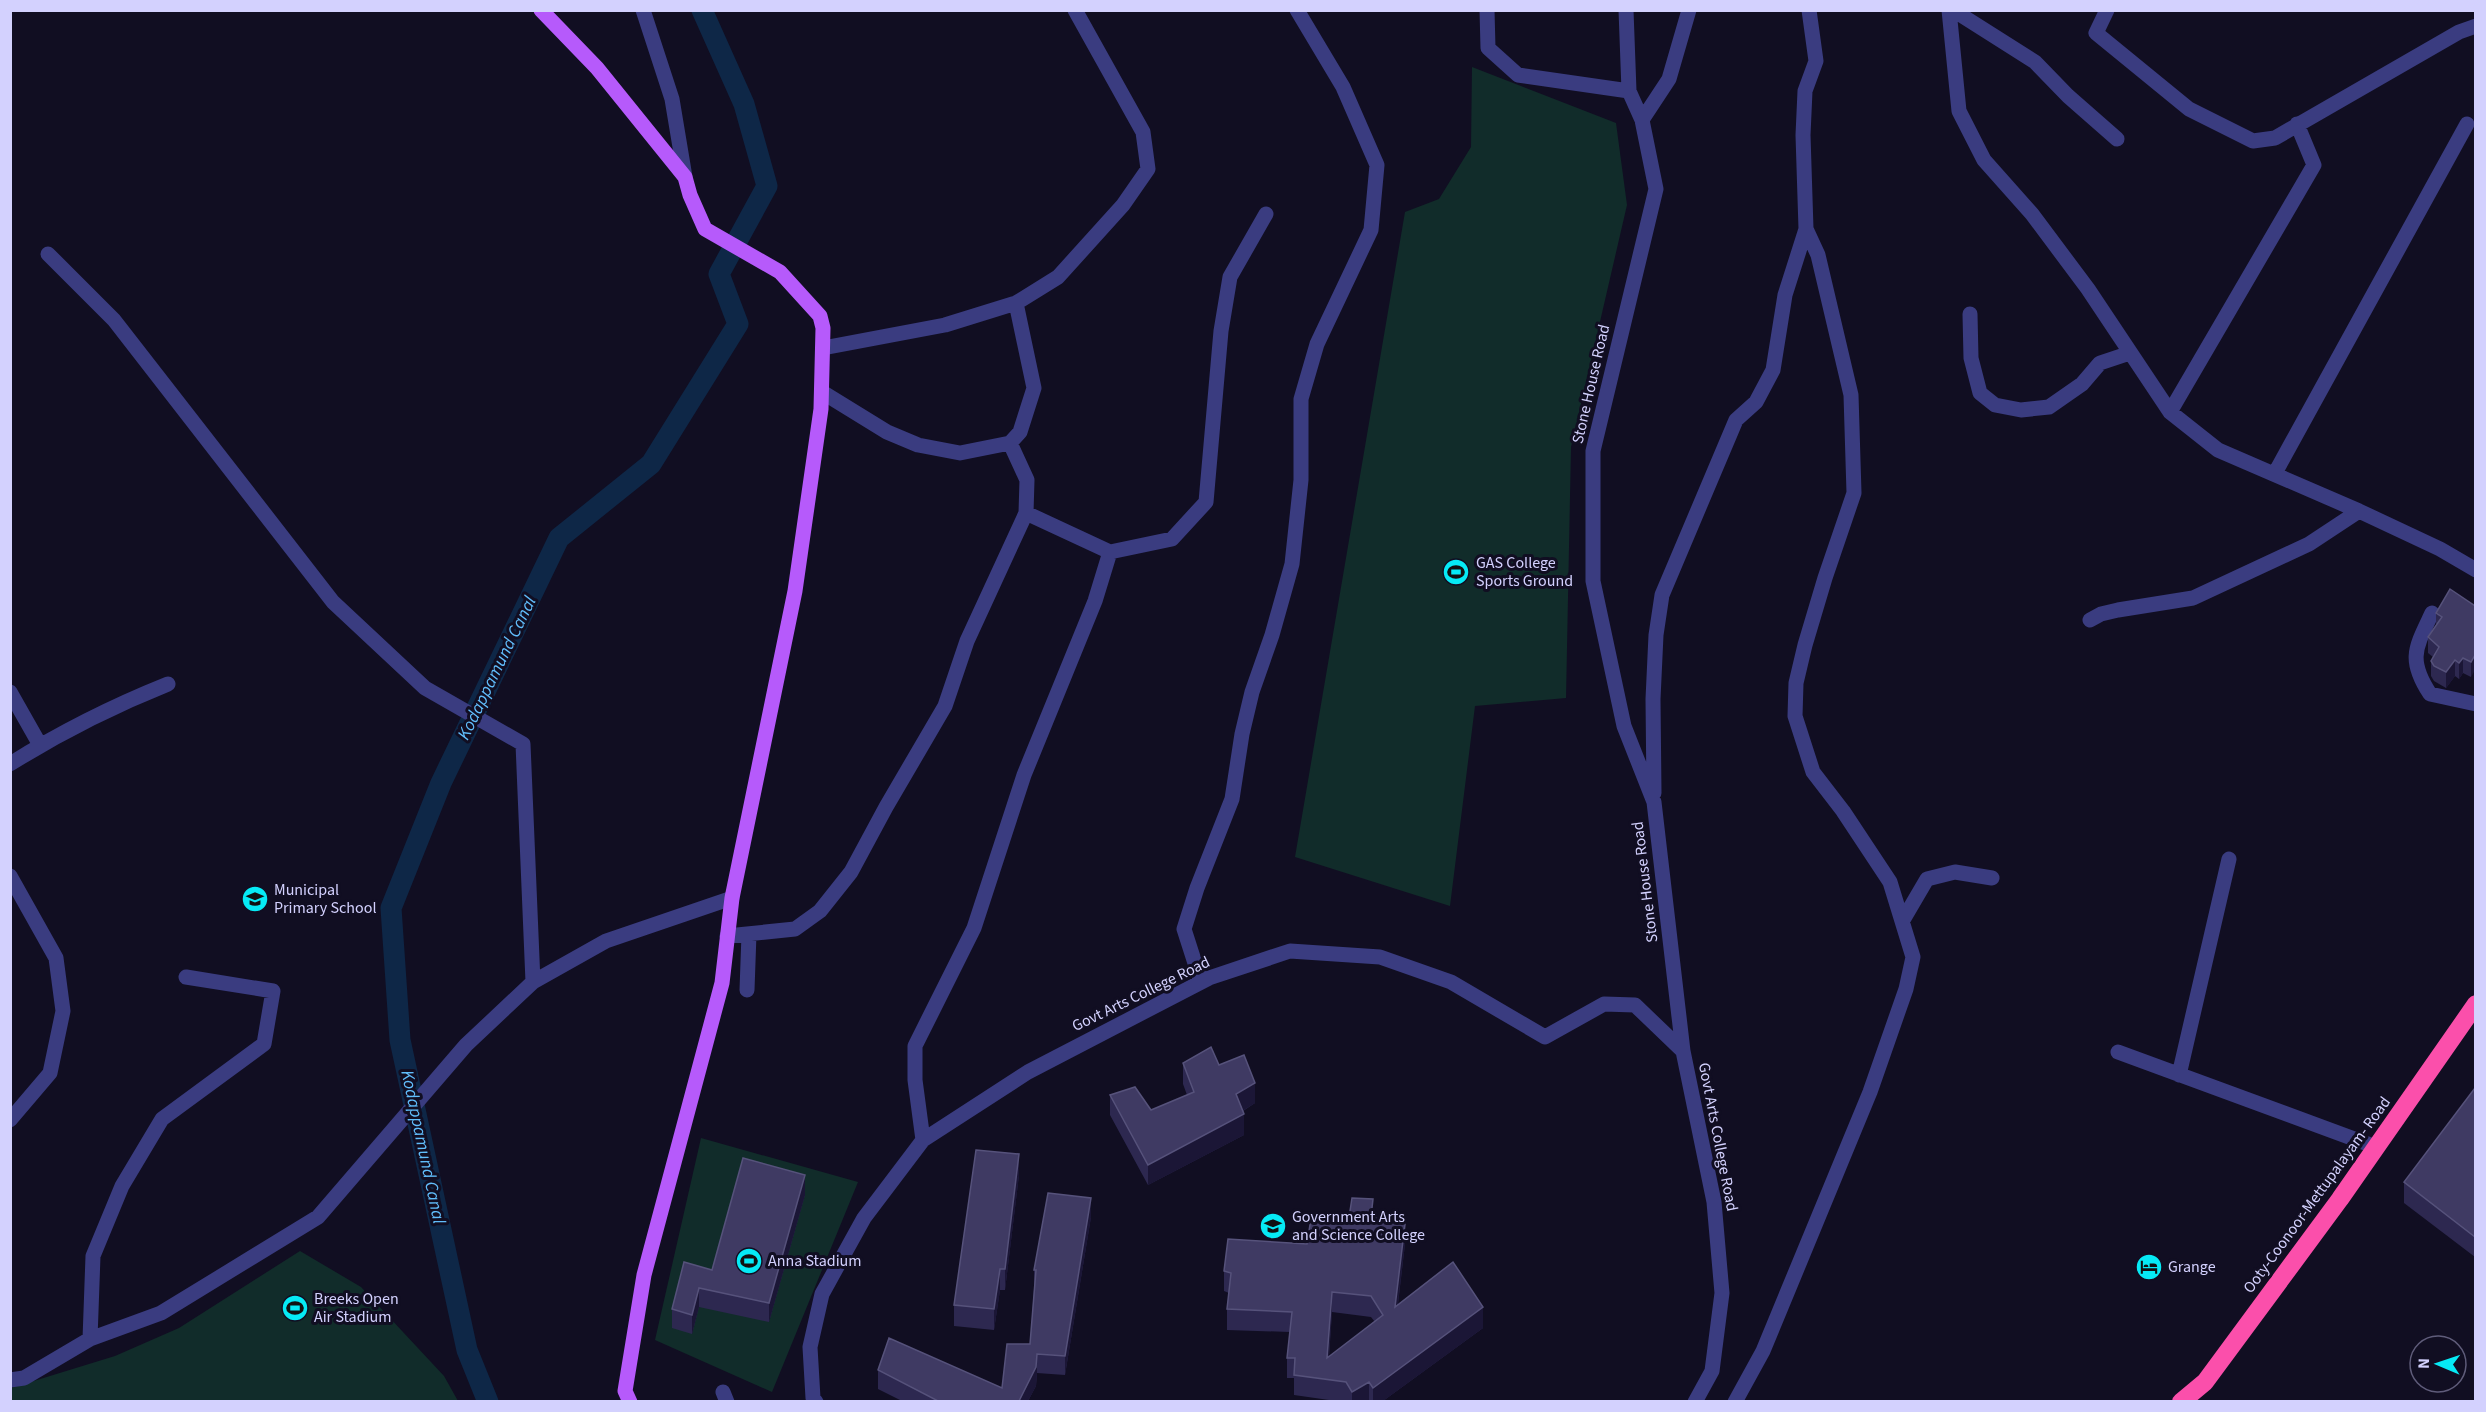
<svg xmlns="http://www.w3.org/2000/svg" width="2486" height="1412" viewBox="0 0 2486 1412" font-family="'Source Sans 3',sans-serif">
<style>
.green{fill:#112c2a}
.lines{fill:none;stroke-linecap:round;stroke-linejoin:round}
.canal{stroke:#0e2747;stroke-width:21}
.minor{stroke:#3a3c80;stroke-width:15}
.major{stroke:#b65afb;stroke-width:15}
.highway{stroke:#fb4fab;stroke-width:18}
.wall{fill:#2d2850;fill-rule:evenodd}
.shaded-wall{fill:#1b1636}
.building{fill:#3f3a63;stroke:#56527b;stroke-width:1.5;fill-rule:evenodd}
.labels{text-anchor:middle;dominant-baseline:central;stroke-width:6;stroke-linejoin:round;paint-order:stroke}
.street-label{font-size:16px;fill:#d3d1fe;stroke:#110e22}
.poi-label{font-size:16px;fill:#d3d1fe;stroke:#110e22;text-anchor:start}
.water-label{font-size:18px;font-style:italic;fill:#61bdfb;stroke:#110e22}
</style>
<rect width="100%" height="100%" fill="#110e22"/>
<path class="green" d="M1472,67L1616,123L1627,205L1571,447L1566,698L1475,706L1450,906L1295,857L1405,212L1439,199L1471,147Z
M701,1138L858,1182L772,1392L655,1340Z
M300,1251L361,1287L444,1376L458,1401L11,1402V1388L115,1356L179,1328Z"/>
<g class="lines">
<path class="canal" d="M488,1402L467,1350L400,1040L391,908L441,783L559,538L651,464L738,324L719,274L767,186L744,104L702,10"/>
<path class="minor" d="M643,10L672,99L685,177
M1487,10L1488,48L1518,75L1629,91L1642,120L1656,189L1593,451V581L1624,726L1654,802L1683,1051
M1626,10L1629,91
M1949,10L1959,111L1984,160L2032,214L2088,289L2170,412L2218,450L2359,511L2440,549L2476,570
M1953,10L2035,62L2068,96L2117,139
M2107,10L2096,33L2189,109L2253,141L2275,138L2459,32L2476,26
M1642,120L1669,79L1689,10
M48,254L114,320L333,602L425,688L523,744L533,982
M1970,314L1971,358L1980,393L1995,405L2021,410L2049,407L2082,384L2100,363L2130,353
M823,348L945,325L1016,303L1058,277L1123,205L1148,169L1143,132L1075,10
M822,392L887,432L918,445L960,453L1010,443L1020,432L1034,388L1016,303
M2170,412L2314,165L2297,124
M2275,473L2467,124
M1026,513L1110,552
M2432,613C2416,647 2407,659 2430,694L2476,704
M2090,620L2101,614L2118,610L2193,598L2309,544L2359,511
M10,692L40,745
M10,764C61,732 113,706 168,684
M1654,793L1653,699L1656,635L1662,595L1736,420L1756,402L1773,370L1785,295L1806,229L1803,135L1805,91L1816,61L1809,10
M10,876L56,958L63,1011L50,1073L10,1120
M1903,920L1927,879L1955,872L1992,878
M727,936L795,929L820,911L851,872L886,807L945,706L967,641L1026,513L1027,480L1010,443
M1201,982L1184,929L1197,888L1232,799L1242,734L1252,692L1272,635L1292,564L1301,480V399L1317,344L1371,230L1377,165L1343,87L1297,10
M747,990L749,934
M2118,1052L2376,1147
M2179,1075L2229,859
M923,1140L915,1080V1046L974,928L1024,775L1095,601L1110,552L1172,539L1206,502L1221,331L1230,277L1266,214
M90,1339L93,1256L122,1186L162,1119L264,1044L273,991L186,977
M10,1380L24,1378L90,1339L161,1313L318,1217L466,1045L533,982L606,941L732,898
M723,1392L727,1402
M816,1402L813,1398L810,1347L822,1294L864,1218L923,1140L1028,1072L1209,978L1290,951L1380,957L1451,982L1545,1037L1604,1004L1635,1005L1683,1051L1714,1202L1722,1293L1712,1371L1695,1402
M1735,1402L1763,1351L1870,1092L1906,989L1913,957L1890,882L1843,811L1813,772L1795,716L1796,683L1805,645L1825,578L1854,493L1851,395L1818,255L1806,229"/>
<path class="major" d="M541,10L597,68L685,177L690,195L705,229L780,272L820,316L823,328L821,409L795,591L732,898L722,983L644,1275L625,1391L630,1402"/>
<path class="highway" d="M2181,1402L2205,1382L2340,1199L2476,1004"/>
</g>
<path class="wall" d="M2475,606L2471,677L2463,673L2459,679L2455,676L2446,688L2434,681L2431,676V661L2433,657L2428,653V637L2436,626V613Z
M1183,1063L1219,1065L1255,1103L1243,1111L1244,1135L1148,1185L1110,1115V1095L1151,1110L1187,1095L1183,1084Z
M2475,1088V1257L2404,1203V1182Z
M1019,1175L1005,1290H1000L994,1330L954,1326V1305Z
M805,1195L769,1322L699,1307L692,1334L672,1328V1309L712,1270Z
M1091,1217L1065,1375L1037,1373L1036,1386L1028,1401H902L878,1389V1370L1002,1388L1030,1344L1034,1289V1270Z
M1373,1218L1405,1244L1398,1304L1483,1328L1383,1401H1336L1294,1395V1378H1287V1358L1290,1332L1227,1330V1309L1229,1293L1224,1291V1271L1307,1244L1348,1224ZM1332,1312L1371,1317L1375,1322L1329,1357Z"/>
<path class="shaded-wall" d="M2475,655V670L2471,677V662Z
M2463,658V673L2459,679V663Z
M2455,660V676L2446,688V672Z
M1255,1083V1103L1236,1115V1094Z
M1244,1114V1135L1148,1185V1165Z
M1019,1154V1175L1005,1290V1269Z
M805,1175V1195L769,1322V1303Z
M1091,1198V1217L1065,1375V1356Z
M1405,1224V1244L1395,1327V1307Z
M1000,1269V1290L994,1330V1309Z
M699,1288V1307L692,1334V1315Z
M1332,1292V1312L1327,1379V1358Z
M1483,1307V1328L1383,1401H1373V1388Z
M1037,1354V1373L1036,1386L1028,1401H1019Z
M1369,1382V1401H1352V1392Z"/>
<path class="building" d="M2450,589L2475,606V655L2471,662L2463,658L2459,663L2455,660L2446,672L2434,666L2431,661L2439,647L2428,637L2442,617L2436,613Z
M1211,1047L1219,1065L1244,1055L1255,1083L1236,1094L1244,1114L1148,1165L1110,1095L1135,1087L1151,1110L1194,1092L1183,1063Z
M2475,1088V1237L2404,1182Z
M976,1150L1019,1154L1005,1269H1000L994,1309L954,1305Z
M743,1158L805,1175L769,1303L699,1288L692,1315L672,1309L684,1262L712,1270Z
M1048,1193L1091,1198L1065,1356L1037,1354L1036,1367L1019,1401H938L878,1370L889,1338L1002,1388L1007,1344H1030L1036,1270H1034Z
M1352,1198L1373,1199L1371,1217L1405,1224L1395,1307L1453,1262L1483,1307L1373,1388L1369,1382L1352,1392L1346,1382L1294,1375L1295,1358H1287L1292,1312L1227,1309L1231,1273L1224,1271L1228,1239L1307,1244L1311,1218L1348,1224ZM1332,1292L1371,1296L1383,1315L1327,1358Z"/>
<defs>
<symbol id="stadium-disc" viewBox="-11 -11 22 22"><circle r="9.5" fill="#06eaf5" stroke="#110e22"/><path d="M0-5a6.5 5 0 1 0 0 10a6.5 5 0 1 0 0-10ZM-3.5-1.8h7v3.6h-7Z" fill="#111"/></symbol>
<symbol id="school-disc" viewBox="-11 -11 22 22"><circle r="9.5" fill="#06eaf5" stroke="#110e22"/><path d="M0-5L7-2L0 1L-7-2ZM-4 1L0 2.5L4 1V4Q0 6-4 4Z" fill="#111"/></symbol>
<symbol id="university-disc" viewBox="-11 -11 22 22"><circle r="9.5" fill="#06eaf5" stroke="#110e22"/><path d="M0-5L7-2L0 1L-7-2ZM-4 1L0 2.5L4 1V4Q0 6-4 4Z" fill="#111"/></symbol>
<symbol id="hotel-disc" viewBox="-11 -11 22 22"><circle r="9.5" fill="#06eaf5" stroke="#110e22"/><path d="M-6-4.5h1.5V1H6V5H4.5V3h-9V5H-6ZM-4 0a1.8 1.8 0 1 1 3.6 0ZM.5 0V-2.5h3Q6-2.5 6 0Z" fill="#111"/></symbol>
</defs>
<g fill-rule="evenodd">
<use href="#stadium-disc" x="1441" y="557" width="30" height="30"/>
<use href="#school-disc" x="240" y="884" width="30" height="30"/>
<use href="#university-disc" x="1258" y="1211" width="30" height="30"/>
<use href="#stadium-disc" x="734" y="1246" width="30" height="30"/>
<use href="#hotel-disc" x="2134" y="1252" width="30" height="30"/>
<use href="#stadium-disc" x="280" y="1293" width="30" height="30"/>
</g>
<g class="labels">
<g class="street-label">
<text transform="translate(1591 384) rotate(-77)">Stone House Road</text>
<text transform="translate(1645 882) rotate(-97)">Stone House Road</text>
<text transform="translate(1141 994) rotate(-26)">Govt Arts College Road</text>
<text transform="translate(1718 1137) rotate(79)">Govt Arts College Road</text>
<text transform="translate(2317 1195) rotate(-54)">Ooty-Coonoor-Mettupalayam- Road</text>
</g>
<g class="poi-label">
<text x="1476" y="563">GAS College<tspan x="1476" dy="18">Sports Ground</tspan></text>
<text x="274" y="890">Municipal<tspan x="274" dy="18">Primary School</tspan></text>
<text x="1292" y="1217">Government Arts<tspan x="1292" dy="18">and Science College</tspan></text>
<text x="768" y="1261">Anna Stadium</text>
<text x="2168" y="1267">Grange</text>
<text x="314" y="1299">Breeks Open<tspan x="314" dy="18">Air Stadium</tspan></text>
</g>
<g class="water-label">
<text transform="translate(497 668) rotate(-64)">Kodappamund Canal</text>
<text transform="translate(423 1147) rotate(78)">Kodappamund Canal</text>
</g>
</g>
<rect width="2486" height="1412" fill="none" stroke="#d3d1fe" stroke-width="24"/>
<g transform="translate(2438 1364) rotate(272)"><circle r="28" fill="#110e22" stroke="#5f5c7a" stroke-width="1.5"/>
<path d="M0-4.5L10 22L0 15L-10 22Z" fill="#06eaf5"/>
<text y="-9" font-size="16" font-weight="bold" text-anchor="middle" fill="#d3d1fe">N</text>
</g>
</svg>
